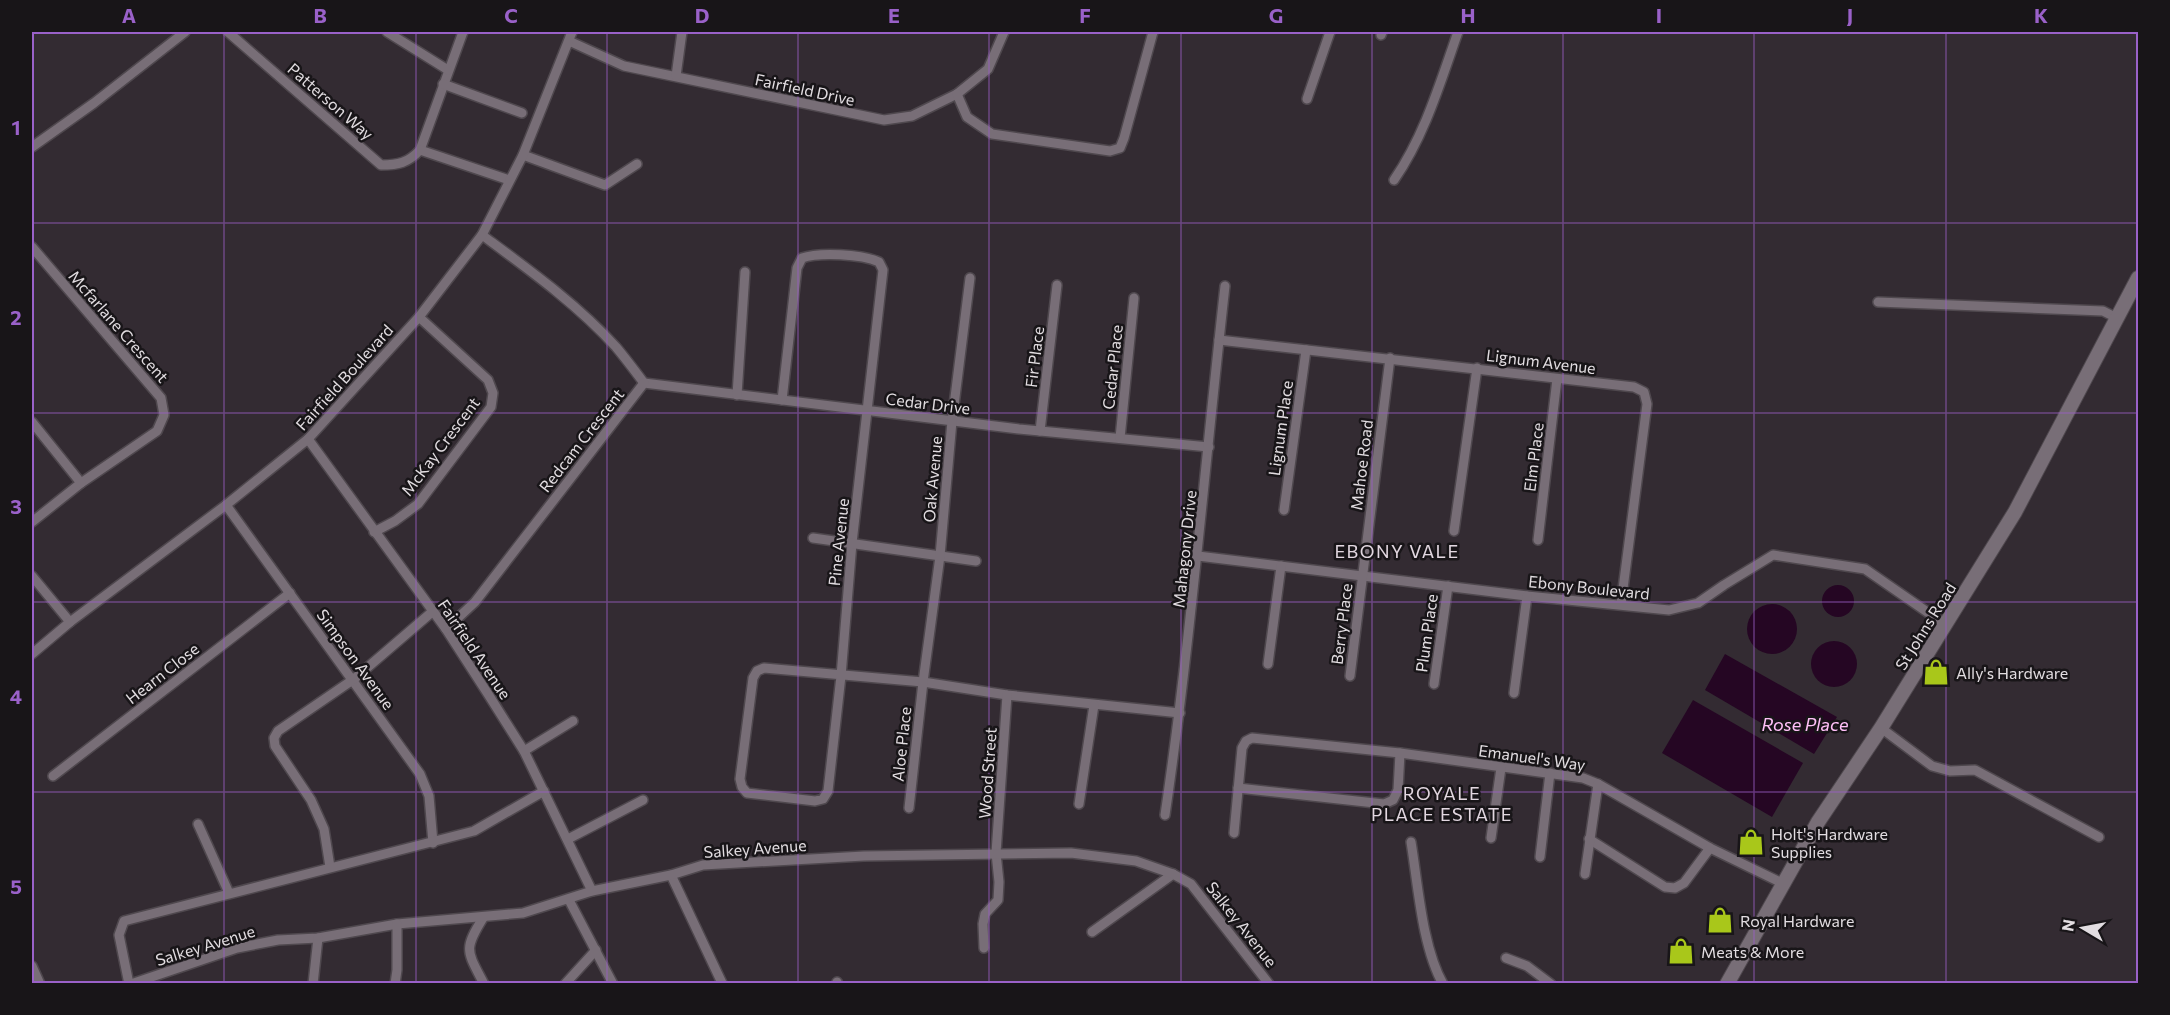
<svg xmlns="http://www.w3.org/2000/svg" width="2170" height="1015" font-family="Commissioner,sans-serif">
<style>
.water{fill:#250623}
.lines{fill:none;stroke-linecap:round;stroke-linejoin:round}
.street-casing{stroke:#4f484e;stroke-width:12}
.secondary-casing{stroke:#4f484e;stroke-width:16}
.street{stroke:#786e77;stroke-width:9}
.secondary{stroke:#786e77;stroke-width:14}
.grid{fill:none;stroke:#9a61c9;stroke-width:1.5;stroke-opacity:0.55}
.labels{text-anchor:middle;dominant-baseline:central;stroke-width:5;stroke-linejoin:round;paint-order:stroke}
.street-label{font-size:16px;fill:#e2dde1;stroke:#181518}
.poi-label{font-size:16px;fill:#e2dde1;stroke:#181518;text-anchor:start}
.neighbourhood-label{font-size:18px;letter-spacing:1.5px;fill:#e2d7e0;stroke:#181518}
.water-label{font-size:18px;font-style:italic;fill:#ffc0f8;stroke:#181518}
.neatline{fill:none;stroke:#9a61c9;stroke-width:2}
.grid-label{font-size:20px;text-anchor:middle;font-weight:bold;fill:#9a61c9}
</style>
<rect width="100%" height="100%" fill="#332b32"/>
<!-- water -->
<g class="water">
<circle cx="1838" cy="601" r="16"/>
<circle cx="1772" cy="629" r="25"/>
<circle cx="1834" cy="664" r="23"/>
<polygon points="1725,654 1837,717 1814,754 1705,690"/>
<polygon points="1693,700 1803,763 1772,817 1662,753"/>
</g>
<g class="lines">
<!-- street casing -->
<g class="street-casing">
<g id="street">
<path d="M228 32 381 165C398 165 408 163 420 150L463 32"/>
<polyline points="387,32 448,70"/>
<polyline points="1381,35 1382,32"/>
<polyline points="569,41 624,66 884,120 912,116 957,94 988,69 1004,32"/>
<polyline points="676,76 682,32"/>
<polyline points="443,84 522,113"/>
<polyline points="957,94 967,117 992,134 1110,151 1120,148 1124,138 1153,32"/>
<polyline points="1307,99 1330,32"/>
<polyline points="32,147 94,103 185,32"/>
<polyline points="420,150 509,180"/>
<polyline points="523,155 605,185 637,164"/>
<path d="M1394 180C1425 135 1440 83 1458 32"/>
<path d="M482 235C528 269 577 304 616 347 626 359 635 371 644 383"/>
<polyline points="32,247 161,398 164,415 157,431 81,483 32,522"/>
<polyline points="1878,302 2103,311 2117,318"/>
<polyline points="1219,340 1634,387 1644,392 1647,404 1621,604"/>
<polyline points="644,383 1019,429 1209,447"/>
<polyline points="737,395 745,272"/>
<path d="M782 400 797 268 802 258C819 252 862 254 879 262L883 270 852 543 841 676 828 791 823 799 815 801 747 793 742 787 740 779 753 678 757 671 764 668 923 682 1007 695 1180 713"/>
<polyline points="32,422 81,483"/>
<polyline points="1040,431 1057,285"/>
<polyline points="1120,438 1134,298"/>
<polyline points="308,439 446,629 488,694 524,751 592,891"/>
<polyline points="226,505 420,774 429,796 433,843"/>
<polyline points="1284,510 1306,350"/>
<polyline points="1454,531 1477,368"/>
<polyline points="374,532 395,521 418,504 491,407 493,393 488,380 419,317"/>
<polyline points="813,538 976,561"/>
<polyline points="1538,540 1557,379"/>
<polyline points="1198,556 1527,596 1669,610 1698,603 1724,585 1773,555 1865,569 1946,625"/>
<polyline points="32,576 70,622"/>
<polyline points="446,629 475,602 644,383"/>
<polyline points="32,654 70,622 226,505 308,439 419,317 482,235 523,155 572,32"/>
<polyline points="1268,664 1281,566"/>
<polyline points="1350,676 1390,358"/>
<polyline points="1434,684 1448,586"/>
<polyline points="1514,693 1527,596"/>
<polyline points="1881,728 1932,766 1950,771 1975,770 2099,837"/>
<polyline points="524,751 573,721"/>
<polyline points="53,776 290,593"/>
<polyline points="1238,788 1384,804 1393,800 1398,790 1400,753"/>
<polyline points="1079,804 1094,705"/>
<polyline points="909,808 923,682 940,556 952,421 970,278"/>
<path d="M1165 815C1191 639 1205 462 1225 286"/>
<polyline points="198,824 229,893"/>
<polyline points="1234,833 1242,748 1246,741 1252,738 1400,753 1583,778 1598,784 1710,848 1784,884"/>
<polyline points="1491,838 1501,768"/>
<polyline points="568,839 643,800"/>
<polyline points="1589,839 1665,887 1675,888 1684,883 1710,848"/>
<path d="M1411 842C1418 884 1422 947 1443 984"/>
<polyline points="1540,857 1550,773"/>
<polyline points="330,867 324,829 311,800 275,746 274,738 278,731 354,679 432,612"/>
<polyline points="1585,874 1598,784"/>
<polyline points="671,875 722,983"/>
<polyline points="569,900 613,984"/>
<path d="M483 918C463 950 467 951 484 984"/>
<polyline points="1092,932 1173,874"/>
<polyline points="984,948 983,924 985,914 998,900 999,882 996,853 1007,695"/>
<polyline points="1506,958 1527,966 1551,984"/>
<polyline points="32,966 40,984"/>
<polyline points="837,982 838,984"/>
<polyline points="129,984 119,935 124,921 474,831 544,791"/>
<polyline points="131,984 237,948 278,940 318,938 397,924 523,913 592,891 671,875 703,865 864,856 1071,853 1136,861 1173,874 1191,884 1269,984"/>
<polyline points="313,984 318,938"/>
<polyline points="395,984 397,970 397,924"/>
<polyline points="565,984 596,950"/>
</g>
</g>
<!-- secondary casing -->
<g class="secondary-casing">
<polyline id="secondary" points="1727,984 1818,822 1881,728 2015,512 2138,278"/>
</g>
<!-- street -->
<use href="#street" class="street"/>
<!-- secondary -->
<use href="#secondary" class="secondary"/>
</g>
<!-- grid -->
<path class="grid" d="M224 32V984M416 32V984M607 32V984M798 32V984M989 32V984M1181 32V984M1372 32V984M1563 32V984M1754 32V984M1946 32V984M32 223H2138M32 413H2138M32 602H2138M32 792H2138"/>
<!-- icons -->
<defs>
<g id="shop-bare" transform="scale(2.07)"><path d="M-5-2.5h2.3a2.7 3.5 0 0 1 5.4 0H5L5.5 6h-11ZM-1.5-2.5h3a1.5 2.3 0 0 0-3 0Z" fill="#a9c71a" stroke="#181518" stroke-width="2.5" paint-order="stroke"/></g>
</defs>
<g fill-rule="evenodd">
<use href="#shop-bare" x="1936" y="672"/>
<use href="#shop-bare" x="1751" y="842"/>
<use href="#shop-bare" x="1720" y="920"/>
<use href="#shop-bare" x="1681" y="951"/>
</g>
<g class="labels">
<!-- street labels -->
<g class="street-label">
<text transform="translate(805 89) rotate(12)">Fairfield Drive</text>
<text transform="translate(331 101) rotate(41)">Patterson Way</text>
<text transform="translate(119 326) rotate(49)">Mcfarlane Crescent</text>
<text transform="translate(1034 357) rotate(-83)">Fir Place</text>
<text transform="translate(1541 361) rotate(7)">Lignum Avenue</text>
<text transform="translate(1112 367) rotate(-84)">Cedar Place</text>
<text transform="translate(344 377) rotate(-48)">Fairfield Boulevard</text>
<text transform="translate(928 403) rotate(7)">Cedar Drive</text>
<text transform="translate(1280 428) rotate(-82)">Lignum Place</text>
<text transform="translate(581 440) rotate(-52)">Redcam Crescent</text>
<text transform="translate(440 446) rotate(-53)">McKay Crescent</text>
<text transform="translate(1533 457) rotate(-83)">Elm Place</text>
<text transform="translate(1361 465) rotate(-83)">Mahoe Road</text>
<text transform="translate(932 479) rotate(-85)">Oak Avenue</text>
<text transform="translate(838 542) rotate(-84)">Pine Avenue</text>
<text transform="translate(1184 549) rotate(-84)">Mahagony Drive</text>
<text transform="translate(1589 587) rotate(6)">Ebony Boulevard</text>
<text transform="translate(1341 624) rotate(-83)">Berry Place</text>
<text transform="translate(1925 626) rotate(-58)">St Johns Road</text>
<text transform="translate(1426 633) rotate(-82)">Plum Place</text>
<text transform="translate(475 649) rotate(56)">Fairfield Avenue</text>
<text transform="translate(356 659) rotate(54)">Simpson Avenue</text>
<text transform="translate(162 673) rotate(-38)">Hearn Close</text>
<text transform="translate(901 744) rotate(-84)">Aloe Place</text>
<text transform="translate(1532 757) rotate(8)">Emanuel's Way</text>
<text transform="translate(987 773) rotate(-86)">Wood Street</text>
<text transform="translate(755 848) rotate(-4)">Salkey Avenue</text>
<text transform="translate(1242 924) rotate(52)">Salkey Avenue</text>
<text transform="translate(205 945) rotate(-17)">Salkey Avenue</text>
</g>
<!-- poi labels -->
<g class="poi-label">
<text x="1956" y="672">Ally's Hardware</text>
<text x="1771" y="833">Holt's Hardware<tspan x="1771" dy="18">Supplies</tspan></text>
<text x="1740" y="920">Royal Hardware</text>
<text x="1701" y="951">Meats &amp; More</text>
</g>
<!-- neighbourhood labels -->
<g class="neighbourhood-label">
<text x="1397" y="551">EBONY VALE</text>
<text x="1442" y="793">ROYALE<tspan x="1442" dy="21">PLACE ESTATE</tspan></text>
</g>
<!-- water labels -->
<g class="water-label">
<text x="1805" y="724">Rose Place</text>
</g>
</g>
<!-- border -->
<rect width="2170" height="1015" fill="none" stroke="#181518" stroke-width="66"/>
<!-- north arrow -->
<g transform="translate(2083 928) rotate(280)" stroke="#181518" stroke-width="4.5" paint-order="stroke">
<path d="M0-4.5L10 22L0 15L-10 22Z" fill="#e2dde1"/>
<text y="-9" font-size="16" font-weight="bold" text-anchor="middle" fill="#e2dde1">N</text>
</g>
<rect x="33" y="33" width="2104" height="949" class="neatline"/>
<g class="grid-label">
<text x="129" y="23">A</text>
<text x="320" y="23">B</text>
<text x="511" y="23">C</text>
<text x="702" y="23">D</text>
<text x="894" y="23">E</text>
<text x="1085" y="23">F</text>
<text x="1276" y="23">G</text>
<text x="1468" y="23">H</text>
<text x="1659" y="23">I</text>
<text x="1850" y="23">J</text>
<text x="2041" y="23">K</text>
<text x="16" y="135">1</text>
<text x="16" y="325">2</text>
<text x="16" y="514">3</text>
<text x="16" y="704">4</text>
<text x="16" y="894">5</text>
</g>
</svg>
